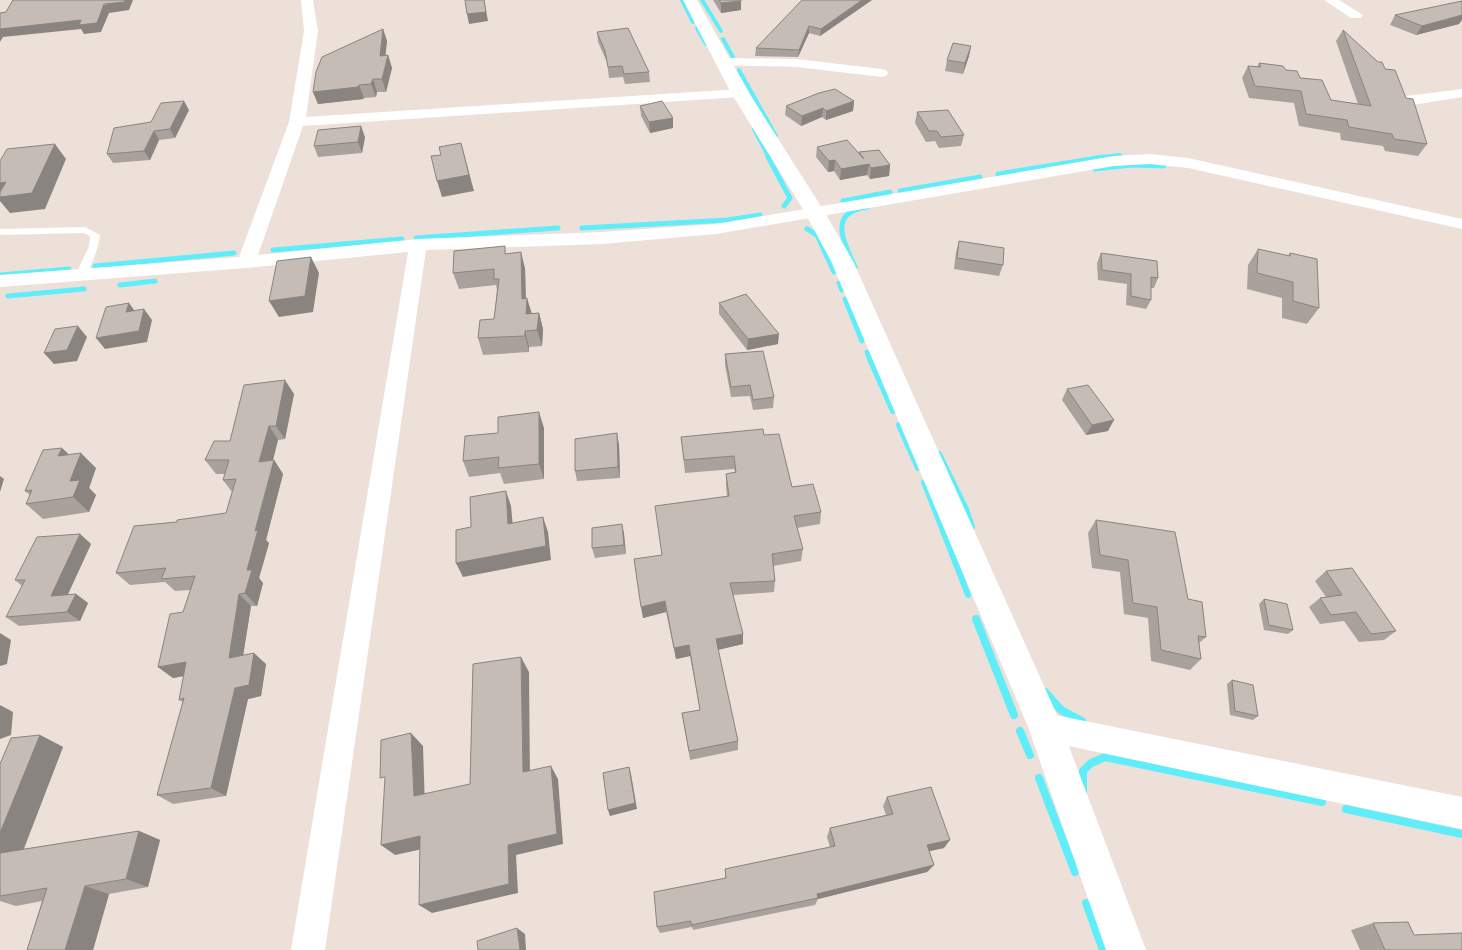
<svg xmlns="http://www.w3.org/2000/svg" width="1462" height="950" font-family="'Archivo Narrow',sans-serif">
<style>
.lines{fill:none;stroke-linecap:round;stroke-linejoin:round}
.stream-far3{stroke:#60edfa;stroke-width:4}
.stream-far2{stroke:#60edfa;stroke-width:5}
.stream-far1{stroke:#60edfa;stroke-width:6}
.stream{stroke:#60edfa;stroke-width:8}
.service{fill:#fff;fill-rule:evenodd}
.minor{fill:#fff;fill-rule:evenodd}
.tertiary{fill:#fff;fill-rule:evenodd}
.wall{fill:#a9a29c}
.shaded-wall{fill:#89847f}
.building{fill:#c4bcb5;stroke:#89847f}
</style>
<rect width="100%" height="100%" fill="#ede0d9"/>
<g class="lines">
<!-- stream-far3 -->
<g class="stream-far3">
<polyline points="682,0 693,22"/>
<polyline points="702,0 721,31"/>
<polyline points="697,28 706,44"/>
<polyline points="723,39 733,57"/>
<polyline points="739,70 776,136"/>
<polyline points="754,129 769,158"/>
<polyline points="1093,158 1120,155"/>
</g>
<!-- stream-far2 -->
<g class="stream-far2">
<polyline points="768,157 790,198 784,206"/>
<polyline points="1095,169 1132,165 1164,166"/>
<polyline points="998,174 1104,157"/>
<polyline points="900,191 980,177"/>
<polyline points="843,201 890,192"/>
<polyline points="582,228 728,220 760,215"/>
<polyline points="807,229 817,235 834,272"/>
<polyline points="416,238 558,228"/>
<polyline points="273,250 402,239"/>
<polyline points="95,266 234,253"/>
<path d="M855 267C849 252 831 223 851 212 856 209 862 208 867 207"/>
<polyline points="0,275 69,269"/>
<polyline points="839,283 842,290"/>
<polyline points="120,285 155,281"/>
<polyline points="8,296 84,289"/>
<polyline points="845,299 862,341"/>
<polyline points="867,352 870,360"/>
</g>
<!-- stream-far1 -->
<g class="stream-far1">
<polyline points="870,359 893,411"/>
<polyline points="899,425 918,468"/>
<polyline points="939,454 966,509 972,527"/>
<polyline points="924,482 968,595"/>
</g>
<!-- stream -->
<g class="stream">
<polyline points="976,619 1014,715"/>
<polyline points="1045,692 1061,710 1082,721"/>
<polyline points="1020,731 1030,755"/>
<polyline points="1039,778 1075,872"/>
<polyline points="1083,793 1083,771 1091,763 1105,757 1322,802"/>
<polyline points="1346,809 1462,834"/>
<polyline points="1086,903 1103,950"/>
</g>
<!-- service -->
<path class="service" d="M85 227 100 235C99 245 91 273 81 277L76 274 89 246 90 236 83 233 0 235V229Z"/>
<!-- minor -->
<g class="minor">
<polygon points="301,0 313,0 318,31 306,117 740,89 745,90 747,93 745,96 740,97 303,126 258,255 418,239 602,232 716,224 1114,156 1150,154 1188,158 1462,219 1462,229 1188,168 1150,164 1114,166 716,234 602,244 426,250 325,950 291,950 408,252 246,268 0,287 0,275 239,257 289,122 304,31"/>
<polygon points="1324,0 1339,0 1363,15 1361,18 1351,18"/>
<polygon points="723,58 797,59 881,69 886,70 888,73 886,76 881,77 797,67 718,65 716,62 718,59"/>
<polygon points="1462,89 1462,97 1406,106 1401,104 1398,101 1401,98 1406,96"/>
<polygon points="1045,713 1462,797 1462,829 1045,741 1035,737 1030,727 1035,717"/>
</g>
<!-- tertiary -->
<polygon class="tertiary" points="683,0 697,0 749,93 824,211 853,261 1057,715 1146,950 1106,950 1028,727 831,261 804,211 731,93"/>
</g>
<!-- wall -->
<g class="wall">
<polygon points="713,0 741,0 741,10 721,13"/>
<polygon points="872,0 820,36 809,33 798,57 755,56 756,48"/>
<polygon points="1395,15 1459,24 1416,35 1390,25"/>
<polygon points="383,29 387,41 385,56 388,55 392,68 386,92 377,92 376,97 364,98 363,99 318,104 313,92"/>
<polygon points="1343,30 1385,69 1406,98 1427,144 1418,156 1385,151 1383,146 1341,140 1340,133 1299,126 1294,103 1249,98 1242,78 1248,66 1257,67 1259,63 1286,70 1300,78 1331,100 1358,104 1336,41"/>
<polygon points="597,32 649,72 650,82 625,84 623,77 609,78 607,62 598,42"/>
<polygon points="971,46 969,56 963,74 945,71 947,60"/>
<polygon points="854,101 853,111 826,120 822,117 801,126 785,115 786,106"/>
<polygon points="640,106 673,118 673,128 650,133 641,116"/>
<polygon points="189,110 175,138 159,140 150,160 113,163 107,154"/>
<polygon points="917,112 964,135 961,146 939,148 935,141 926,142 915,123"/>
<polygon points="365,137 362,153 318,157 314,146"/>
<polygon points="817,147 859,153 859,152 890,165 889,176 870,179 867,175 840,180 834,171 828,172 816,157"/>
<polygon points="959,241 1003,265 999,276 954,269 956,252"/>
<polygon points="1258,249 1288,256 1290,253 1319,308 1307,324 1282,318 1282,298 1247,289 1248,265"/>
<polygon points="1101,253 1158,278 1154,288 1151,288 1151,300 1146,309 1126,305 1127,284 1098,280 1097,263"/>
<polygon points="507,254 525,268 526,298 531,313 539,313 543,329 542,346 529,347 529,352 483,355 478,338 494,319 497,290 496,285 459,289 453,273"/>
<polygon points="719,303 778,344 747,350 719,314"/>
<polygon points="725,354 774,397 773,408 753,410 750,396 731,397 725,365"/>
<polygon points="1067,389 1108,431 1086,435 1062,400"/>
<polygon points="294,394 285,439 278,440 273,460 274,460 283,474 266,540 269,543 259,578 263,583 257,606 251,606 243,655 266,664 261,696 248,699 226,796 173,804 157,795 183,702 179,700 184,676 173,678 158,667 183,612 191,590 175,591 165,582 130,585 116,573 177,522 226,513 232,492 223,480 225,474 216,474 205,460"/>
<polygon points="544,428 544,479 504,484 500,473 469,477 463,461"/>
<polygon points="764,435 792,487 821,512 820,524 797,528 803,549 801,561 773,566 775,581 774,592 733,595 743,634 743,644 718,650 738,741 738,750 690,760 682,713 700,710 690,656 676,659 666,612 643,618 662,555 727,496 726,487 726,474 735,472 734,469 685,473 681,437"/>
<polygon points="619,444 620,478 577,481 575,471"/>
<polygon points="69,454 96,468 89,488 96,495 89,512 43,519 26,504 30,495 25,491"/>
<polygon points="1096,520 1188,599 1206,637 1199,643 1201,659 1190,670 1151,661 1148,618 1124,614 1120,572 1092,568 1088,533"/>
<polygon points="622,524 624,534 626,554 595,558 592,548"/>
<polygon points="80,534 91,544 68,594 76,594 88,603 80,621 19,626 6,617 22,586 15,580"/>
<polygon points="1326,571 1396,631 1384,640 1359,642 1344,621 1320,624 1309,607 1320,598 1326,597 1315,581"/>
<polygon points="1264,599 1293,630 1288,634 1264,630 1259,604"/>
<polygon points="1232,680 1258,716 1253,720 1230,715 1227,684"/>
<polygon points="40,735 63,747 24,849 139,831 160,840 148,887 109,894 93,950 27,950 42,901 16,906 0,901 0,764"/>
<polygon points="887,797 944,848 929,851 934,865 927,872 818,899 815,905 693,930 692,927 660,933 657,927 725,878 725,869 830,847 827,837 830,828 886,815 883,806"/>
<polygon points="1373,923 1414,935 1462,950 1360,950 1351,930"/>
</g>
<!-- shaded-wall -->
<g class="shaded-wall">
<polygon points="125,0 133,0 129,10 109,13 101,32 84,34 81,29 3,37 0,42 0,29"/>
<polygon points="484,0 488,21 469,24 467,14"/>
<polygon points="862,0 872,0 820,36 821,29"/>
<polygon points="741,1 741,10 721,13 721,3"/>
<polygon points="1462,15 1462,20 1459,24 1416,35 1422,26"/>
<polygon points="809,26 809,33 798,57 799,50"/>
<polygon points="383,29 387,41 384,69 380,56"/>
<polygon points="971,46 969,56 963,74 965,63"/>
<polygon points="388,55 392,68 386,92 382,79"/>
<polygon points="373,79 377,92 376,97 371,84"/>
<polygon points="359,85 364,98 363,99 318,104 313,92"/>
<polygon points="184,101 189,110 175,138 170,129"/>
<polygon points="854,101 853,111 826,120 826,111"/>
<polygon points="823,108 822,117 801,126 802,116"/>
<polygon points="673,118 673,128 650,133 649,122"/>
<polygon points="361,126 365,137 362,153 358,142"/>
<polygon points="154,131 159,140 150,160 144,151"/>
<polygon points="461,143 474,191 442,197 437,181"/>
<polygon points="55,144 66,159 45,209 10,213 0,201 0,183"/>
<polygon points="835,160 834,171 828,172 829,161"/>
<polygon points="869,164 867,175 840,180 841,169"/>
<polygon points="890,165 889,176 870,179 871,168"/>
<polygon points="521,252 525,268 526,311 527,298 532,314 530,330 522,299"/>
<polygon points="311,257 319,273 313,312 279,317 269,301"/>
<polygon points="129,303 137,314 126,312"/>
<polygon points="144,309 152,320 147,342 105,349 96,338"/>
<polygon points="539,313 543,329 542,346 537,330"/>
<polygon points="78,326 87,337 77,361 54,364 44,353"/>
<polygon points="525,331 529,347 529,352 525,336"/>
<polygon points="779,334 778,344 747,350 748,339"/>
<polygon points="285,380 294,394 285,439 276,426"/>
<polygon points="539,412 544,428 544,479 539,464"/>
<polygon points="1114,420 1108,431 1086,435 1092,425"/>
<polygon points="269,426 278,440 269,475 259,462"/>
<polygon points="617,433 619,444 620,478 618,467"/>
<polygon points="62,448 77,462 81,453 96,468 89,488 96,495 89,512 73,497 70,481 58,456"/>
<polygon points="274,460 283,474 266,540 269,543 259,578 263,583 257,606 245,593 247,570 255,531"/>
<polygon points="0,476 4,479 0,492"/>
<polygon points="506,491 511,506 514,538 508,524"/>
<polygon points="543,517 548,532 551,560 463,577 456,563"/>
<polygon points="622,524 624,534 626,554 624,545"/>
<polygon points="80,534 91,544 63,605 51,596"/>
<polygon points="76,594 88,603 80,621 67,612"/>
<polygon points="239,594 251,606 241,669 229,658"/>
<polygon points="665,601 666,612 643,618 641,607"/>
<polygon points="0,633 11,640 7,664 0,666"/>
<polygon points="743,634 743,644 717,650 716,639"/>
<polygon points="689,645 690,656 676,659 674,648"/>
<polygon points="254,653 266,664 261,696 248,699 226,796 211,788 235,688"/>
<polygon points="521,657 529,672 530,785 523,772"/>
<polygon points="186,662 200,673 173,678 158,667"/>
<polygon points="0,705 13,712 11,735 0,739"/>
<polygon points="411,733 423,746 425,808 414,796"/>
<polygon points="40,735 63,747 18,863 0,857 0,833"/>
<polygon points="551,766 558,779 563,844 516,855 518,893 432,913 419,905 508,845"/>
<polygon points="629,767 631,774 637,809 610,816 608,810"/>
<polygon points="139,831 160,840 148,887 126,879"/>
<polygon points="420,836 432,847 395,855 381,845"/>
<polygon points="950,840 944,848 921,853 927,845"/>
<polygon points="934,865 927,872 818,899 817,894"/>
<polygon points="85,886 109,894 93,950 65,950"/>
<polygon points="517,928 525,934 526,950 520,950"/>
</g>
<!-- building -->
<g class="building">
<polygon points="13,0 125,0 125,2 104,4 97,23 79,25 81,20 0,29 0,13 6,12"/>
<polygon points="465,0 484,0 486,12 467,14"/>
<polygon points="719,0 741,0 741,1 721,3"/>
<polygon points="802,0 862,0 821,29 809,26 799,50 756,48"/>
<polygon points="1462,1 1462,15 1422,26 1395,15"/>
<polygon points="628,28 649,72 624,74 622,66 608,67 605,51 597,32"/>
<polygon points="383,29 380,56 388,55 382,79 373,79 371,84 359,85 358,87 313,92 316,72 322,57"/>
<polygon points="1343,30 1378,62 1382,62 1385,69 1395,70 1406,98 1413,99 1427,144 1394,139 1392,134 1349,127 1347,120 1306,114 1301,91 1255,86 1248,66 1261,67 1259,63 1283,66 1286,70 1297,71 1300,78 1322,80 1331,100 1371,106"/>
<polygon points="953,43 971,46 965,63 947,60"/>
<polygon points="835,89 854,101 826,111 823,108 802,116 786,106 819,93"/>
<polygon points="184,101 170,129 154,131 144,151 107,154 114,128 151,122 161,103"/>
<polygon points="662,101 673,118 649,122 640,106"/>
<polygon points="948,110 964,135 941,137 937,131 929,131 917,112"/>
<polygon points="361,126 358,142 314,146 318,130"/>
<polygon points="847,140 864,159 859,152 879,150 890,165 871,168 869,164 841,169 835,160 829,161 817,147"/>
<polygon points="461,143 469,175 437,181 431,156 441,155 439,147"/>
<polygon points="55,144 32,193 0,197 0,192 6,182 0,183 0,161 7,149"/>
<polygon points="959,241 1004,248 1003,265 957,258"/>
<polygon points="505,246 505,254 521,252 522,299 527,298 526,314 539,313 537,330 525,331 525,336 478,338 480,320 494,319 499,279 494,279 494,269 453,273 454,251"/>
<polygon points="1258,249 1290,256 1290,253 1317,259 1319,308 1293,301 1293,282 1257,273"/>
<polygon points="1101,253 1157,261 1158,278 1151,277 1151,300 1131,296 1131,274 1102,270"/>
<polygon points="311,257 305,296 269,301 277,261"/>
<polygon points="746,294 779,334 748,339 719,303"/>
<polygon points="129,303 126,312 144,309 139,331 96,338 106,307"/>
<polygon points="78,326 67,350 44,353 55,329"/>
<polygon points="763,351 774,397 753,400 750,385 731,387 725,354"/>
<polygon points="285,380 276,426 269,426 259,462 274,460 255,531 258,530 247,570 252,570 245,593 239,594 229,658 254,653 249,685 235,688 211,788 157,795 184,698 179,700 186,662 158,667 170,614 183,612 195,576 161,579 166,568 116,573 134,526 177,522 177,520 226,513 236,479 223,480 229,460 205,460 214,441 230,441 244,385"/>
<polygon points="1088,385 1114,420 1092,425 1067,389"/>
<polygon points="539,412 539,464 498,468 499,457 463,461 465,436 498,433 498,417"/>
<polygon points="763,429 764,435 779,434 792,487 813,484 821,512 794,516 803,549 772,554 775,581 730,583 743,634 716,639 738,741 689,751 682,713 700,710 689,645 674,648 665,601 641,607 634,559 662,555 655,506 729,496 726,474 736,472 734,456 684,460 681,437"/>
<polygon points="617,433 618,467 575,471 575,439"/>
<polygon points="62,448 58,456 81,453 70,481 80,480 73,497 26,504 32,490 25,491 43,450"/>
<polygon points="506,491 508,524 543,517 546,546 456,563 456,530 471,527 470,497"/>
<polygon points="1096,520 1175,532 1188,599 1202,602 1206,637 1198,636 1201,659 1161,650 1157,607 1133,603 1128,560 1100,555"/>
<polygon points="622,524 624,545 592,548 592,528"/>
<polygon points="80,534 51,596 76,594 67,612 6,617 25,580 15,580 37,537"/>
<polygon points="1352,568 1396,631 1371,634 1356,612 1331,615 1320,598 1342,595 1326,571"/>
<polygon points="1264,599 1287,604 1293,630 1269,625"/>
<polygon points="521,657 523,772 551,766 557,834 508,845 509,884 419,905 420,836 381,845 385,777 380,778 381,740 411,733 414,796 470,784 473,664"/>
<polygon points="1232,680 1253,685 1258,716 1235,711"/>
<polygon points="40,735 0,833 0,764 11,738"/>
<polygon points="629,767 635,803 608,810 603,773"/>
<polygon points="931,787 950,840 927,845 934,865 817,894 818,898 691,925 691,921 657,927 654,892 726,878 725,869 835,846 830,828 893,814 887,797"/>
<polygon points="139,831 126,879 85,886 65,950 27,950 47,888 0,896 0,853"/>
<polygon points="1408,922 1414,935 1462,933 1462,950 1385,950 1373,923"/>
<polygon points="517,928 520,950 478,950 477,941"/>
</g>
</svg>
